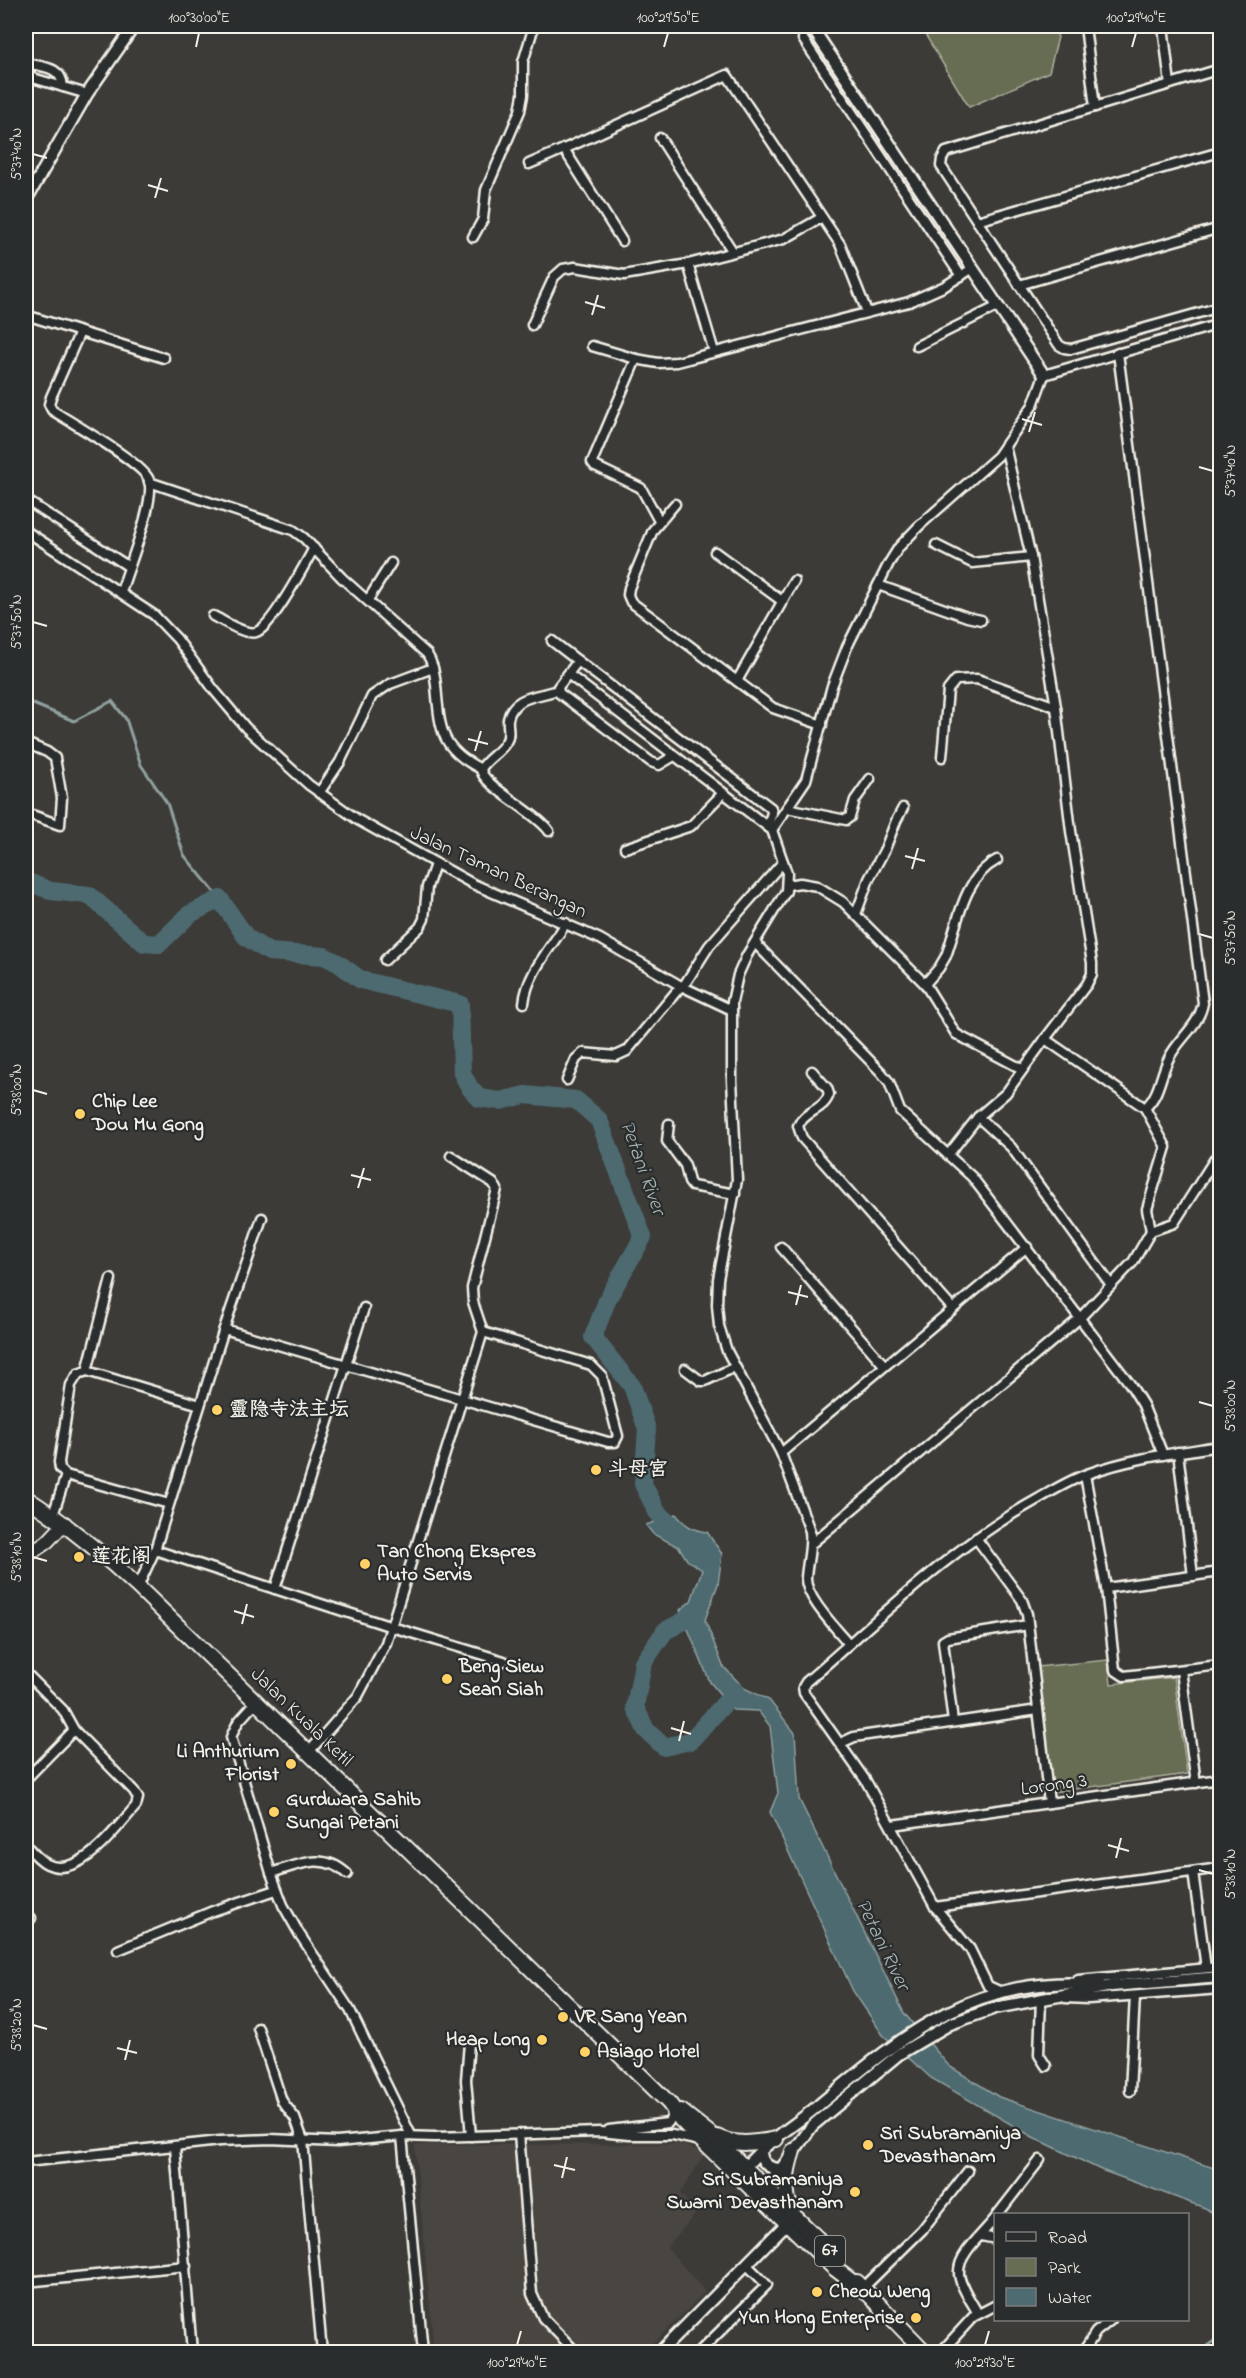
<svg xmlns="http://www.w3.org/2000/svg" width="1246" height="2378" font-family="'Indie Flower','LXGW WenKai TC',sans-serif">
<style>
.built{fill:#4a453f}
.green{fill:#666d52;stroke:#adaf9d;stroke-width:1.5}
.water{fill:#4d6b70;stroke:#90a1a0;stroke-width:1.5}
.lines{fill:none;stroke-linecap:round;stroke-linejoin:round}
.stream{stroke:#90a1a0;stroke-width:3}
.river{stroke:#4d6b70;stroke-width:18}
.minor-casing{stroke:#f4f1e8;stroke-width:13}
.tertiary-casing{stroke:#f4f1e8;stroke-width:15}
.secondary-casing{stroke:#f4f1e8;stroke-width:16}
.primary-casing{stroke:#f4f1e8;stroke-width:18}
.minor{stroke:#2a2d2e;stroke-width:8}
.tertiary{stroke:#2a2d2e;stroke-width:10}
.secondary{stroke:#2a2d2e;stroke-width:12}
.primary{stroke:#2a2d2e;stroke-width:14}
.ticks{fill:none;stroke:#f4f1e8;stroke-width:2}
.poi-dot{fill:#ffd166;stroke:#2a2d2e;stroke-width:2}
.labels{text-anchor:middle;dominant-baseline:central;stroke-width:4.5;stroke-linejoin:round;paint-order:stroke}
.shield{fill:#2a2d2e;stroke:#b7b6b0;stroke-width:1.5}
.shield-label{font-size:18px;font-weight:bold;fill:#f4f1e8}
.street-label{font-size:20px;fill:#f4f1e8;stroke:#2a2d2e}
.poi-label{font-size:20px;font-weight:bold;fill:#f4f1e8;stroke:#2a2d2e;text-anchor:start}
.water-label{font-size:21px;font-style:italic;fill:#a9b5b2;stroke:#2a2d2e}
.neatline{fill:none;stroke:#f4f1e8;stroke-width:2}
.ticks-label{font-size:15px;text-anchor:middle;fill:#f4f1e8}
</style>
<rect width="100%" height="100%" fill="#3d3b38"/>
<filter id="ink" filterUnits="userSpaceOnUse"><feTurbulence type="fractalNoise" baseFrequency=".0167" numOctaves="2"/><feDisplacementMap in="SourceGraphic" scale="12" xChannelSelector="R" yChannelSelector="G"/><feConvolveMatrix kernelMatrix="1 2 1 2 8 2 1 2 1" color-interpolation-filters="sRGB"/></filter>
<g filter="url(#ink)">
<!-- built -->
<polygon class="built" points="681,2144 705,2153 680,2194 698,2211 667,2247 705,2292 644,2352 434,2352 415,2145"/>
<!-- green -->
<g class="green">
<polygon points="920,26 1053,26 1058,37 1049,72 969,107"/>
<polygon points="1108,1660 1111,1684 1174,1677 1187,1774 1053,1792 1037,1667"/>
</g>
<!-- water -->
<path class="water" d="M676 1514C685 1526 693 1530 707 1532L722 1554 718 1584 705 1620 723 1666 744 1688 769 1700 795 1733 799 1799 904 2013 949 2066 999 2097 1220 2170V2218L1205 2208 1101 2170 1033 2137 931 2078 883 2035 853 1991 770 1812 778 1793 770 1726 758 1711 733 1710 710 1682 680 1610 691 1601 702 1570 687 1560 679 1547 653 1534 646 1525Z"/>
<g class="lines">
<!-- stream -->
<g class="stream">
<polyline points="26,701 74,721 112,701 126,719 141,765 167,803 184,855 220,899"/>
<polyline points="1201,2352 1220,2336"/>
</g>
<!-- river -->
<g class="river">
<polyline points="26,881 51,891 89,895 144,943 159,944 190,914 220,899 246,937 269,952 324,956 338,963 361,980 460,1004 462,1073 470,1088 479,1098 500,1101 525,1095 576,1100 599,1120 643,1237 608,1298 593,1337 632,1386 647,1429 643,1484 657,1512 682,1534"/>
<polyline points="695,1615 665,1631 643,1663 635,1707 646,1730 664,1747 690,1741 736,1691"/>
</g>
<!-- minor casing -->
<g class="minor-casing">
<g id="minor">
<polyline points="1085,26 1095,107"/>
<polyline points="1163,26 1170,84"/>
<polyline points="803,39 961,276"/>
<path d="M26 63C42 67 62 66 63 87"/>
<polyline points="1220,69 946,152 942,159 941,166 1059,345 1064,348 1071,349 1220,307"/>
<polyline points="26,76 87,94"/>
<polyline points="660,138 733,252"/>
<polyline points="529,164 564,149"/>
<polyline points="977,221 1220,152"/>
<polyline points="473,237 483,219 486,190 520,111 523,95 523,62 534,26"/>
<polyline points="622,241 564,149 727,75 840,244 867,312"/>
<polyline points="688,264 714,352"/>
<polyline points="1019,285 1220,228"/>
<polyline points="26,315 164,358"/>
<polyline points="532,325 554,277 563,269 575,267 624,275 688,264 784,239 821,218"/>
<path d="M80 332 51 397 49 404 52 410C70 422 143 463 149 480 156 501 128 568 121 592"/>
<polyline points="592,346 636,359"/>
<polyline points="917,346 998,306"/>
<path d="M1118 353 1203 1003C1199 1026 1179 1038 1169 1058 1160 1075 1160 1095 1145 1108L1166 1147 1147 1209 1151 1231"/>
<polyline points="1005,446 1031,557 1056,707 1071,831 1092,963 1092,974 1087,984 1045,1039"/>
<path d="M149 482 293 530 304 538 342 578 427 654C433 663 435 674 436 685 440 728 439 748 481 769"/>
<polyline points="26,500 129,567"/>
<polyline points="675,504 653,530 629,588 628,595 631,602 773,708 822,725"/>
<polyline points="659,521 641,488 595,466 592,462 636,359 658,363 677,362 909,302 945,286 973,268"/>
<polyline points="26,531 154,615 177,639 214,690 246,728 309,785 358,820 473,884 600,939 681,986 732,1010"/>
<polyline points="936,545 972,563 1031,557"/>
<polyline points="715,552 782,601"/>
<polyline points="878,585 967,617 981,620"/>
<polyline points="368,600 391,563"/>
<path d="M213 616C224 621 244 635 256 632 272 627 305 564 314 548"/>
<polyline points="552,641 578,661"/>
<path d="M568 674 772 830 787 873 786 891 747 955 738 975 732 1002V1080L737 1180 718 1279 717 1305 719 1326 727 1351 781 1453 810 1531C812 1547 807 1562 806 1578 805 1597 837 1629 849 1644"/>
<polyline points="737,681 794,581"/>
<polyline points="26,743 47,752 55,758 62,798 60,825 26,813"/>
<polyline points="674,756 659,765 651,762 559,693 558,687 578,661 771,808 772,813 767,827"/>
<polyline points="942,757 948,690 956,680 977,679 1056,707"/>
<polyline points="319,793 340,762 372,696 390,684 433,668"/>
<polyline points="787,808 846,820 850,817 855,800 870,779"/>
<polyline points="772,830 806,780 832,686 847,647 889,563 899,547 919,526 998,456 1033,405 1044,375 1220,324"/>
<path d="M549 831C536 812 481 785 481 769 487 758 500 753 506 742 511 734 507 728 508 719 513 695 539 697 557 690"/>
<polyline points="625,848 691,826 723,793"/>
<polyline points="788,885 800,883 817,886 843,902 925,984 956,1034 1022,1069"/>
<polyline points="856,914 869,879 885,849 896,821 903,808"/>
<polyline points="755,943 881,1072 889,1082 900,1111 972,1177 1130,1384 1143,1405 1163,1455"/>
<polyline points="385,960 420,927 424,919 427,887 435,864"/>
<path d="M925 984 939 968 946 956C958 923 963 878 997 860"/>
<polyline points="683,987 709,946 783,862"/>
<path d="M524 1003C527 973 551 948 566 923"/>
<path d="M812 1071 827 1088 829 1094C825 1110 804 1111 798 1126L802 1138 952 1308"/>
<polyline points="567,1080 576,1059 583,1053 616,1056 627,1051 681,986"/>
<polyline points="978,1117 1011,1147 1111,1285"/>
<polyline points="669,1124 667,1141 685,1165 689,1182 692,1186 735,1194"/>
<polyline points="948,1155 978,1117 1006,1093 1045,1039 1145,1108"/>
<polyline points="781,1247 884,1365"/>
<polyline points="111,1279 87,1371 200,1405"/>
<polyline points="224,1329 608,1442 615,1442 618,1436 602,1376 591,1365 483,1332"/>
<polyline points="685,1369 701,1381 705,1381 735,1367"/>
<polyline points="87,1371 78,1374 71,1385 59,1462 60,1469 66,1475 169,1504"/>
<polyline points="1178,1452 1193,1576"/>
<polyline points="781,1453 1027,1247"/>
<polyline points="1085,1475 1106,1588 1115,1670 1124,1676 1220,1665"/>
<polyline points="53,1515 66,1475"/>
<polyline points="976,1538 1022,1600 1027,1614 1049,1803"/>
<polyline points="811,1544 1080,1318 1133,1262 1151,1231 1174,1223 1220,1151"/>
<polyline points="155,1550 392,1627 504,1661"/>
<polyline points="138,1587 155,1550 224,1329 262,1218"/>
<polyline points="1106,1588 1220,1572"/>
<polyline points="275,1589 364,1308"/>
<polyline points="1181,1670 1196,1783"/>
<polyline points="26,1673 63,1710 74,1730 26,1779"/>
<polyline points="256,1702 238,1722 231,1737 271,1873 283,1905 300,1935 350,2010 411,2135"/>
<polyline points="953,1722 943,1641 948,1638 1028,1625"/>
<polyline points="841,1743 854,1737 1038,1710"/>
<polyline points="308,1753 358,1696 386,1643 483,1332 473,1302 472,1288 497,1189 493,1183 451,1156"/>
<polyline points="892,1825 1220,1779"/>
<path d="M26 1845C32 1852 39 1860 47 1864 80 1880 116 1828 136 1806L138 1798 134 1791 74 1730"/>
<polyline points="1193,1872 1206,1968"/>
<path d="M271 1873C298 1865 323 1851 347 1874"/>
<polyline points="935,1907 1220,1868"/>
<polyline points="26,1924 31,1918"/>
<polyline points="118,1950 213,1911 276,1890"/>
<polyline points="1078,1980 1220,1967"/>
<path d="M1001 1992 988 1986 970 1949 935 1907 866 1781 804 1693 803 1687 806 1682C880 1618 951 1547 1038 1499 1054 1490 1070 1480 1087 1474 1130 1458 1175 1453 1220 1446"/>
<polyline points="1065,1998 1088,1999 1220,1989"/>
<polyline points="1041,1999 1039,2055 1046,2066"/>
<polyline points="258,2028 282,2101 295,2118 303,2140 322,2352"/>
<polyline points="469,2043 466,2080 471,2136"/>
<polyline points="1130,2091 1135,1996"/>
<polyline points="609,2130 668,2123 672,2117 671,2109"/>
<polyline points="519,2134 532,2294 543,2318 576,2352"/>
<polyline points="402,2136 423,2352"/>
<polyline points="175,2147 192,2352"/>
<polyline points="26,2162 220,2141 270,2139 337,2142 402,2136 435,2137 600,2132 629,2135 672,2135 700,2141"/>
<polyline points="998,2214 1040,2160"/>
<polyline points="981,2236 996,2239"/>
<polyline points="26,2282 186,2266"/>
<polyline points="862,2289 922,2230 968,2171"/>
<path d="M978 2314C972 2302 958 2284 959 2271 959 2253 985 2232 996 2217"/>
<polyline points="699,2352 767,2285 747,2265"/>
<polyline points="941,2352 973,2317 996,2305"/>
<polyline points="1083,2352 1096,2332 1111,2320"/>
</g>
</g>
<!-- tertiary casing -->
<g class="tertiary-casing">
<g id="tertiary">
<polyline points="811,26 1044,375"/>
<polyline points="26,200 87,94 134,26"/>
<path d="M761 2151C761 2163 769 2169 781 2169"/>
<path d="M740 2172C749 2163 757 2154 766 2146 783 2131 803 2119 820 2104 907 2031 979 1973 1100 1985"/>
<polyline points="761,2191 781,2169 812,2126 899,2054 950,2024 995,2008 1112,1986 1220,1977"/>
<polyline points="660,2352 792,2218"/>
</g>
</g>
<!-- secondary casing -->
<g class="secondary-casing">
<polyline id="secondary" points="26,1556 47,1542 65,1523"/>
</g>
<!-- primary casing -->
<g class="primary-casing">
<g id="primary">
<path d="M26 1498C67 1524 102 1553 138 1587L669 2103 681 2120 702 2141 834 2268 862 2289"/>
<polyline points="681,2111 709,2133 818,2239"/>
<path d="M717 2137C735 2146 756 2143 776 2139"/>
<path d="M792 2212C783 2191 786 2172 793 2151"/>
<polyline points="857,2282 925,2352"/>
</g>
</g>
<!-- minor -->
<use href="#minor" class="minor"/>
<!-- tertiary -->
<use href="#tertiary" class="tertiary"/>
<!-- secondary -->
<use href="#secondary" class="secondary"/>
<!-- primary -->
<use href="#primary" class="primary"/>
</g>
</g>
<!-- ticks -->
<path class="ticks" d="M196 47 199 33M664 47 668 33M1132 47 1136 33M33 154 47 158M148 185 168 191M155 198 161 178M585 302 605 308M592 315 598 295M1022 419 1042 425M1029 432 1035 412M1199 467 1213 471M33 622 47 626M468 739 488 744M475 751 481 731M905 856 925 861M912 869 918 848M1199 934 1213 938M33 1090 47 1094M351 1175 371 1180M358 1188 364 1168M788 1292 808 1297M796 1305 801 1285M1199 1402 1213 1406M33 1557 47 1561M234 1611 254 1617M242 1624 247 1604M671 1728 691 1734M679 1741 684 1721M1108 1845 1129 1851M1116 1858 1121 1838M1199 1870 1213 1874M33 2025 47 2029M117 2048 137 2053M125 2060 130 2040M554 2165 575 2170M562 2178 567 2157M517 2345 521 2331M985 2345 989 2331"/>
<!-- markers -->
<g class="poi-dot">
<circle cx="80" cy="1114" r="6"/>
<circle cx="217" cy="1410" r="6"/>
<circle cx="596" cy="1470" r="6"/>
<circle cx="79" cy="1557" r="6"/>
<circle cx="365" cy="1564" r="6"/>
<circle cx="447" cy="1679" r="6"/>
<circle cx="291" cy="1764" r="6"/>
<circle cx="274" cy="1812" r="6"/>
<circle cx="563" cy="2017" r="6"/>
<circle cx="542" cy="2040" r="6"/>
<circle cx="585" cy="2052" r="6"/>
<circle cx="868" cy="2145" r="6"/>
<circle cx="855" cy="2192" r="6"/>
<circle cx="817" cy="2292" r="6"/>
<circle cx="916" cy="2318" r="6"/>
</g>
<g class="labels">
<!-- shield labels -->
<rect class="shield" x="815" y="2236" width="30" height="30" rx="4.5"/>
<g class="shield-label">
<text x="830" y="2251">67</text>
</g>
<!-- street labels -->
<g class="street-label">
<text transform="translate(498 873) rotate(25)">Jalan Taman Berangan</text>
<text transform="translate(301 1718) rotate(44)">Jalan Kuala Ketil</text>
<text transform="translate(1054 1786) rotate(-8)">Lorong 3</text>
</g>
<!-- poi labels -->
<g class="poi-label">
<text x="92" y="1102">Chip Lee<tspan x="92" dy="23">Dou Mu Gong</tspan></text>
<text x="229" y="1410">靈隐寺法主坛</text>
<text x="608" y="1470">斗母宫</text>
<text x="377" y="1552">Tan Chong Ekspres<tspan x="377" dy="23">Auto Servis</tspan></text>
<text x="91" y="1557">莲花阁</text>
<text x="459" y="1667">Beng Siew<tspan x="459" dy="23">Sean Siah</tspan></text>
<text x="279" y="1752" text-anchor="end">Li Anthurium<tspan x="279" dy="23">Florist</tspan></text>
<text x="286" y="1800">Gurdwara Sahib<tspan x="286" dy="23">Sungai Petani</tspan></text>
<text x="575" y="2017">VR Sang Yean</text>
<text x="530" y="2040" text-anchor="end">Heap Long</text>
<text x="597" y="2052">Asiago Hotel</text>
<text x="880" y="2134">Sri Subramaniya<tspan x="880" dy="23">Devasthanam</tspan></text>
<text x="843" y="2180" text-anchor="end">Sri Subramaniya<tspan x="843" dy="23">Swami Devasthanam</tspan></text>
<text x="829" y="2292">Cheow Weng</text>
<text x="904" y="2318" text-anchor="end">Yun Hong Enterprise</text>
</g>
<!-- water labels -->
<g class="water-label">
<text transform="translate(642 1168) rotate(70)">Petani River</text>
<text transform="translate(882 1945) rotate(64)">Petani River</text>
</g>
</g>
<!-- margin -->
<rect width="1246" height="2378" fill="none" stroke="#2a2d2e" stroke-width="66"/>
<!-- legend -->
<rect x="994" y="2213" width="195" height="108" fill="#2a2d2e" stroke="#7b7b78" stroke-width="1.5"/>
<rect x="1006" y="2232" width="30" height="9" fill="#2a2d2e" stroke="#7b7b78" stroke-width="1.5"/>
<text x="1048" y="2243" font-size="18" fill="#f4f1e8">Road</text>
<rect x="1006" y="2258" width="30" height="18" fill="#666d52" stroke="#7b7b78" stroke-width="1.5"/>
<text x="1048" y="2273" font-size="18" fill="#f4f1e8">Park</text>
<rect x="1006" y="2288" width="30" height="18" fill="#4d6b70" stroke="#7b7b78" stroke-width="1.5"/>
<text x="1048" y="2303" font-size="18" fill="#f4f1e8">Water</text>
<rect x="33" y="33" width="1180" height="2312" class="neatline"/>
<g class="ticks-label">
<text x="199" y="22">100°30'00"E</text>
<text x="668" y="22">100°29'50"E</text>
<text x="1136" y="22">100°29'40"E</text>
<text transform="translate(16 154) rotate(-90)" y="5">5°37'40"N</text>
<text transform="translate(1230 471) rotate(-90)" y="5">5°37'40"N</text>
<text transform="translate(16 622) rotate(-90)" y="5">5°37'50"N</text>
<text transform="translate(1230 938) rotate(-90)" y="5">5°37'50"N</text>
<text transform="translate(16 1090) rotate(-90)" y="5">5°38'00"N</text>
<text transform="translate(1230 1406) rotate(-90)" y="5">5°38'00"N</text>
<text transform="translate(16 1557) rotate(-90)" y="5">5°38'10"N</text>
<text transform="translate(1230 1874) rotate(-90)" y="5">5°38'10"N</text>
<text transform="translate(16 2025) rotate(-90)" y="5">5°38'20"N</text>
<text x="517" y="2367">100°29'40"E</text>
<text x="985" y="2367">100°29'30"E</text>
</g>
</svg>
